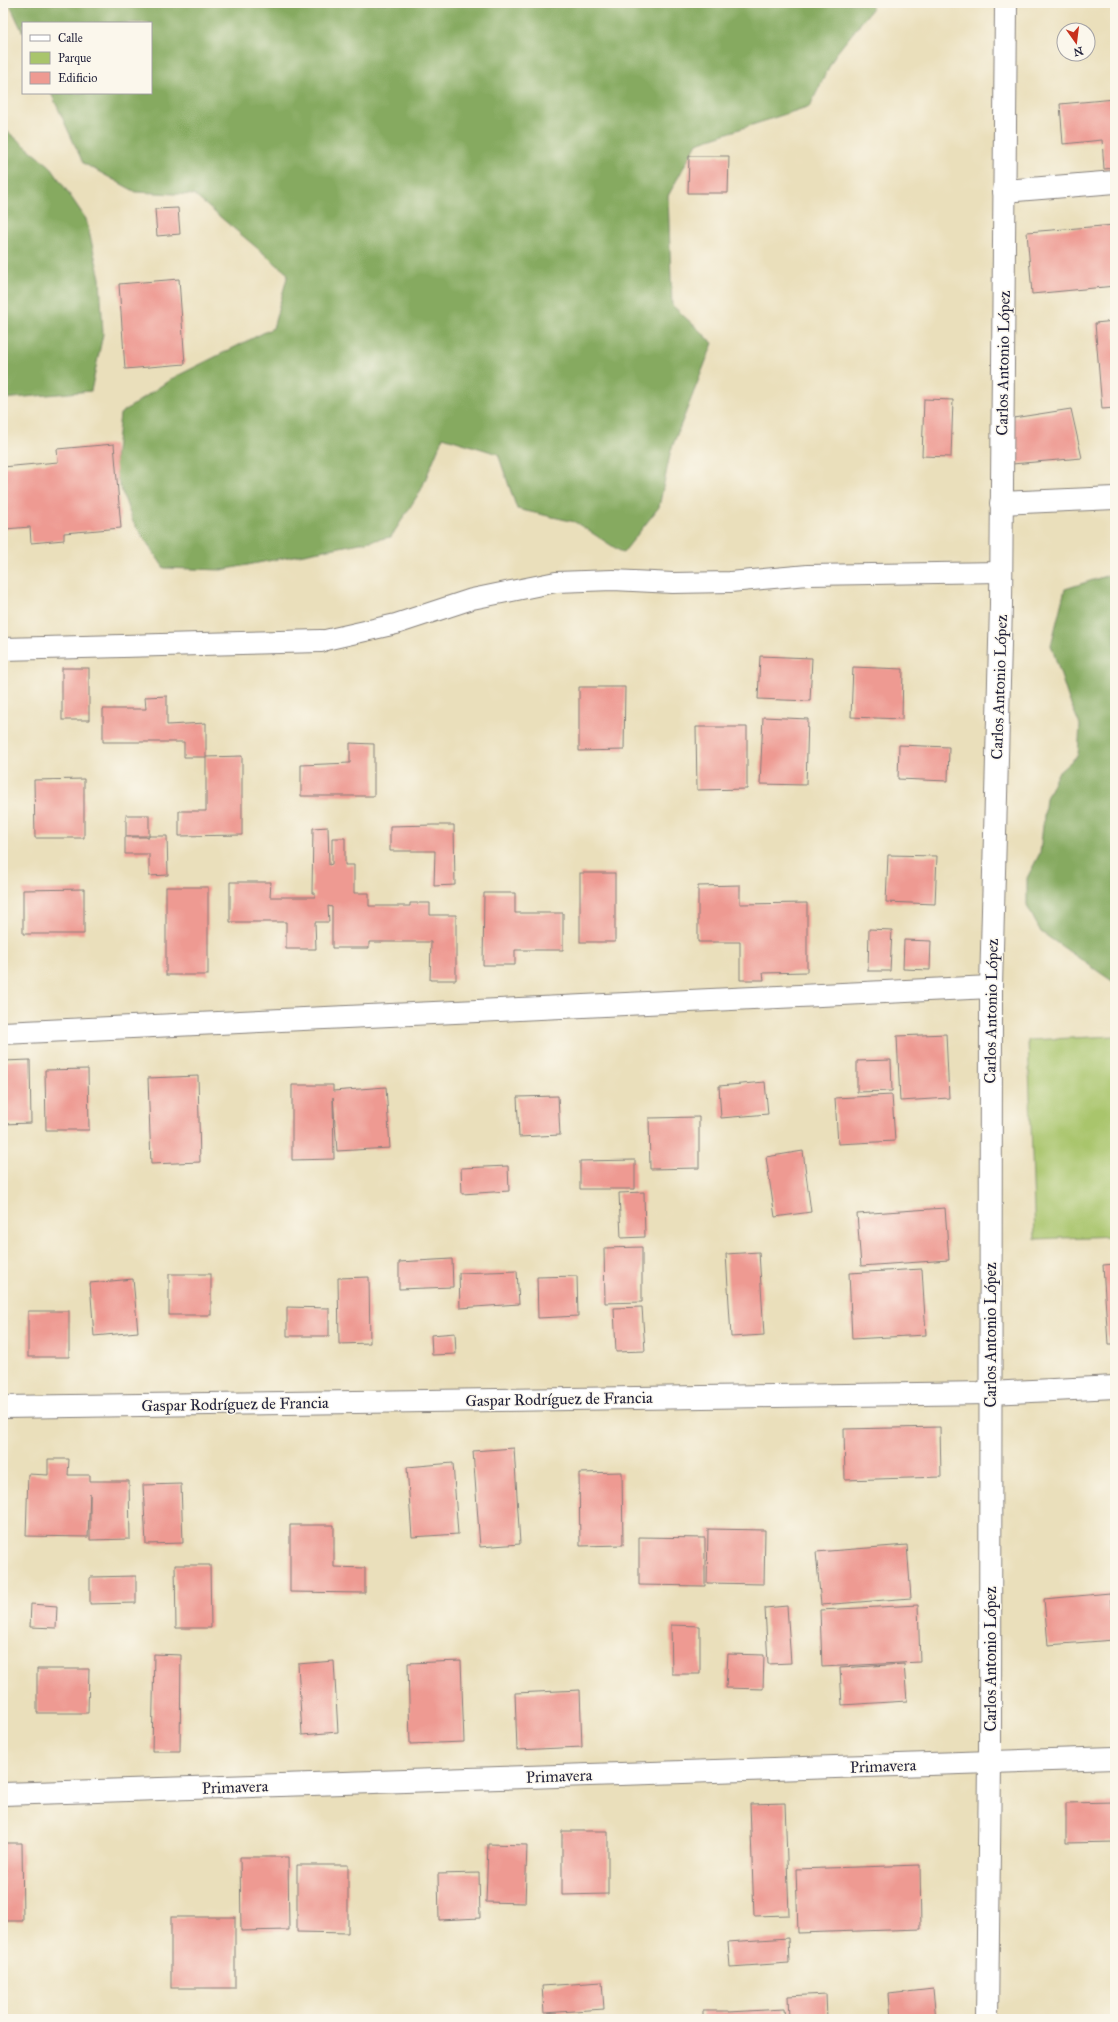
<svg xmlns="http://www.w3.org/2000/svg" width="1118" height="2022" font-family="'IM FELL Great Primer',serif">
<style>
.green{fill:#a9c56c;stroke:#667454}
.forest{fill:#86aa60;stroke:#54664e}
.building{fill:#ee9a92}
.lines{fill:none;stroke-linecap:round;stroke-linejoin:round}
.service-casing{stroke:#86807b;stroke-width:22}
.minor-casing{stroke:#86807b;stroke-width:24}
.tertiary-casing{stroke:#86807b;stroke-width:24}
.service{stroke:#fff;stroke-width:20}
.minor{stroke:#fff;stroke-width:22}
.tertiary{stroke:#fff;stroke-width:22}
.labels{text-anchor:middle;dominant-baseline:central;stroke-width:3;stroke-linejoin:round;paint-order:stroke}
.street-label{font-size:16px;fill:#22223b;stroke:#fbf7ec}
</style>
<rect width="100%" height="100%" fill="#fbf7ec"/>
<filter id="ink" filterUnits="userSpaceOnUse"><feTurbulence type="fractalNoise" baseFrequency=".025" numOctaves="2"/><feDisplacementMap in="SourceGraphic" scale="8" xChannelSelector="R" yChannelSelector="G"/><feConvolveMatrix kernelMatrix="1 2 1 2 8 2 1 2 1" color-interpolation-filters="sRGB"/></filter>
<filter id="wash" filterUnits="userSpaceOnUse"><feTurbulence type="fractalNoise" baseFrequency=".012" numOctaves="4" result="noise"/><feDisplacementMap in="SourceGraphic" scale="16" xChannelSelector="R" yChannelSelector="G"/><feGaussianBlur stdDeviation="0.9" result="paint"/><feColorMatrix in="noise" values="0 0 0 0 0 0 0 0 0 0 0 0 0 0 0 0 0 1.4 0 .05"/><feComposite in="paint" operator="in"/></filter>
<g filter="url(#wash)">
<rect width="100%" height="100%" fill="#eadfbb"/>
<!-- green -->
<polygon class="green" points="1115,1036 1115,1236 1035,1239 1028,1040"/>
<!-- forest -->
<g class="forest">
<polygon points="9,3 872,3 872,9 835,55 810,106 697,143 668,196 672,305 713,343 671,450 659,507 623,553 575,522 517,509 498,454 443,437 421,490 391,537 222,570 164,568 133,522 114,470 120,414 171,379 273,328 288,274 194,195 136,192 83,163 51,93 151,93 151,23 23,23 23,33"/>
<polygon points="3,128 50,166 86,219 100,278 103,334 91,391 3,399"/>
<polygon points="1115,573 1115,983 1041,932 1027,906 1027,878 1040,853 1046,798 1058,773 1078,755 1080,725 1069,700 1051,645 1065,589"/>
</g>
<g id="blocks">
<!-- building -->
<g class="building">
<polygon points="1115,99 1115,168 1104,169 1102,140 1063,144 1060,104"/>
<polygon points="689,156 729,156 728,193 688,193"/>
<polygon points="178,208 180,234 157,236 155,209"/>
<polygon points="1115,225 1115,286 1032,294 1027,232"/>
<polygon points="179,279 185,364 125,369 119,284"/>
<polygon points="1115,321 1115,408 1102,409 1095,323"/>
<polygon points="924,399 953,400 951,457 922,456"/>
<polygon points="1071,409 1082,458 1012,464 1007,419"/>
<polygon points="114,444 121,528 64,533 64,540 31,543 30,527 5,529 3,467 58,462 57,449"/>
<polygon points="760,656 812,658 810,701 758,699"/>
<polygon points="853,667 903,669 902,719 851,717"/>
<rect x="62" y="668" width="27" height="52"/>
<polygon points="579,687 625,687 624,750 579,751"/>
<polygon points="167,696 167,725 206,723 206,757 242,756 242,835 179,836 179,811 206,811 206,757 184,757 184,742 103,742 103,709 146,709 145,697"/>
<polygon points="763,717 808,719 806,785 760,784"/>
<polygon points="696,727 747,727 747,789 697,790"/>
<polygon points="350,743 374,744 374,796 301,796 301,765 350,763"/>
<polygon points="899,745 949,747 948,781 898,779"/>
<polygon points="84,779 84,838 35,838 34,780"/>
<rect x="126" y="815" width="23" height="21"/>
<polygon points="434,825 454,825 455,885 434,886 435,851 390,851 390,826"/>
<polygon points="328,827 329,865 332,864 332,838 345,838 345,865 354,865 354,893 369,893 369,906 410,906 410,903 430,903 430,915 456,915 456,980 430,980 431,942 369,942 369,948 332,948 332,907 328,906 329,922 315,922 316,949 286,949 286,922 230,922 230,882 271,882 270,897 315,897 315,893 312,893 313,828"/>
<polygon points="149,836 167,836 168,875 149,876 149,854 125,854 125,837 149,837"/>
<polygon points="888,855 937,856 935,904 886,902"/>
<rect x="580" y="873" width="35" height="69"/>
<polygon points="740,885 740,904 807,903 807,972 763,973 764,980 740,980 740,942 698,942 698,886"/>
<rect x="166" y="887" width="42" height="88"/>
<polygon points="84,889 84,934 23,934 23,890"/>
<polygon points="484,893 515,893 515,913 563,913 563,950 515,950 515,965 483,965"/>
<polygon points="869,929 892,930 890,971 868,971"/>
<polygon points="904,940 931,941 930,970 903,969"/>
<polygon points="946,1034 949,1098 900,1101 897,1036"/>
<polygon points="30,1060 31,1123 3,1124 3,1061"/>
<polygon points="891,1060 892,1091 857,1092 857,1061"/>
<polygon points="88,1069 89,1130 46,1130 45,1070"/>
<polygon points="198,1076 200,1162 151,1164 148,1078"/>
<polygon points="765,1082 768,1114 721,1118 719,1086"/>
<polygon points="292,1085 333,1085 333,1091 386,1087 390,1148 337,1151 333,1097 334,1159 292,1160"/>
<polygon points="892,1095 895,1141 838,1144 835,1098"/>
<polygon points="558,1096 560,1135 519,1137 517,1097"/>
<polygon points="699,1117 699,1168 650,1169 649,1118"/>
<polygon points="803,1151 811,1212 775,1217 766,1157"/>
<polygon points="635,1160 635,1189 580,1189 580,1161"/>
<polygon points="508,1166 509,1191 462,1194 461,1168"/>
<polygon points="644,1192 645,1237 621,1238 619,1193"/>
<polygon points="945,1208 949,1260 861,1266 857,1214"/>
<polygon points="642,1247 642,1302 605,1303 604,1248"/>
<polygon points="759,1252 764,1335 731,1337 726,1254"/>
<polygon points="452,1259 453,1287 399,1289 399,1262"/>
<polygon points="1115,1264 1115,1344 1108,1344 1103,1265"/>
<polygon points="922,1269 926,1335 852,1339 849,1273"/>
<polygon points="517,1271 519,1304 460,1308 459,1273"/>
<rect x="169" y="1274" width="42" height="41"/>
<polygon points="577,1276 578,1316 538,1318 537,1277"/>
<polygon points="369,1277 370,1343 339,1344 338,1278"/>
<polygon points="133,1279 138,1332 94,1336 90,1283"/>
<polygon points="287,1307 329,1308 329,1336 287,1336"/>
<polygon points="642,1307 645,1351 616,1352 614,1308"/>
<rect x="28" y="1311" width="41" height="46"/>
<polygon points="455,1333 456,1354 432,1355 431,1335"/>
<polygon points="940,1427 941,1477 845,1480 844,1429"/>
<polygon points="514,1448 520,1544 480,1547 473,1451"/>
<polygon points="48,1459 69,1459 68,1475 90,1475 90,1481 129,1481 130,1539 90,1540 90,1493 88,1537 26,1536 28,1474 48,1475"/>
<polygon points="453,1463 458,1534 412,1537 407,1467"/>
<polygon points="622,1472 623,1545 580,1546 579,1473"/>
<polygon points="181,1484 183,1543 146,1544 143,1485"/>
<polygon points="290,1525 334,1525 334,1567 365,1568 365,1593 290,1592"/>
<polygon points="708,1529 765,1530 764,1584 707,1583"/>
<polygon points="639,1537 705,1538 705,1586 639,1585"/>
<polygon points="907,1545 911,1598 821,1605 816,1552"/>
<polygon points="175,1565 210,1565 211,1628 176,1628"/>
<polygon points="136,1576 136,1603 90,1604 90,1577"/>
<polygon points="1110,1593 1114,1640 1048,1645 1044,1599"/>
<polygon points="31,1604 57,1606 56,1628 30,1627"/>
<polygon points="918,1605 920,1662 822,1667 820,1610"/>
<polygon points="787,1606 791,1663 768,1664 765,1608"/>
<polygon points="671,1625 700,1626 700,1674 672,1674"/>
<polygon points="154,1654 181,1655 180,1751 152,1751"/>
<polygon points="728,1654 764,1655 763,1689 726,1688"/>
<polygon points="334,1661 338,1732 302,1735 298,1664"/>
<polygon points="461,1661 464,1742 410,1744 408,1663"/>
<polygon points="904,1664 907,1701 842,1705 840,1668"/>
<polygon points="37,1669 89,1669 88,1713 37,1713"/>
<polygon points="580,1690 582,1747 517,1750 515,1693"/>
<polygon points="1115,1802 1115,1842 1066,1843 1066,1803"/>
<polygon points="785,1803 789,1915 754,1916 750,1804"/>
<polygon points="562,1831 608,1831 608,1894 562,1895"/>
<polygon points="3,1843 22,1843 23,1921 3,1921"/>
<polygon points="488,1844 527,1845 525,1903 486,1902"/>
<polygon points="240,1857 288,1857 289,1930 241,1931"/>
<polygon points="297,1865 348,1865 348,1933 297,1932"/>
<polygon points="920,1865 921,1929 798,1933 796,1869"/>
<polygon points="479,1873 480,1918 439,1920 438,1874"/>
<rect x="171" y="1917" width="64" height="71"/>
<polygon points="788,1938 789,1963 730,1967 728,1942"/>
<polygon points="602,1982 604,2009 544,2013 542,1986"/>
<polygon points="933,1989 936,2019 891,2019 889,1994"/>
<polygon points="826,1994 827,2019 789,2019 788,1996"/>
<polygon points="784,2009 785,2019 703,2019 703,2011 729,2011 729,2012"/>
<polygon points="542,2017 542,2019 528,2019 528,2018"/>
</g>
</g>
</g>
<g filter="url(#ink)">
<use href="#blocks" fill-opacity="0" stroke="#86807b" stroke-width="1"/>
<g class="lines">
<!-- service casing -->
<g class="service-casing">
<polyline id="service" points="321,641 396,624 472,599 556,582 613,580 673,583 730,582 808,575 1001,572"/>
</g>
<!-- minor casing -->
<g class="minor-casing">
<g id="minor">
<polyline points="1004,191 1115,182"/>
<polyline points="1001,503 1115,498"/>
<polyline points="3,649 321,641"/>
<polyline points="3,1033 991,987"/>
<polyline points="3,1407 989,1393 1115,1387"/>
<polyline points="3,1794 1115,1758"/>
</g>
</g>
<!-- tertiary casing -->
<g class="tertiary-casing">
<polyline id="tertiary" points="987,2019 990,1763 991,987 1001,605 1006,3"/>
</g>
<!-- service -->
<use href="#service" class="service"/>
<!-- minor -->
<use href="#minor" class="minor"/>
<!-- tertiary -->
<use href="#tertiary" class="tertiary"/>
</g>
</g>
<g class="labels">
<!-- street labels -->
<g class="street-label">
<text transform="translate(1003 363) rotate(-89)">Carlos Antonio López</text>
<text transform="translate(999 687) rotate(-88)">Carlos Antonio López</text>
<text transform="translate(991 1011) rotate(-89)">Carlos Antonio López</text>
<text transform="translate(990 1335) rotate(-90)">Carlos Antonio López</text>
<text transform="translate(559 1399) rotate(-1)">Gaspar Rodríguez de Francia</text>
<text transform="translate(235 1404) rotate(-1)">Gaspar Rodríguez de Francia</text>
<text transform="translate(990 1659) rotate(-90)">Carlos Antonio López</text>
<text transform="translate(883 1766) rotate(-2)">Primavera</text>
<text transform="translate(559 1776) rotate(-2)">Primavera</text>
<text transform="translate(235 1787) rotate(-2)">Primavera</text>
</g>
</g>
<!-- margin -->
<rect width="1118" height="2022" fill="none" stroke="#fbf7ec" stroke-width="16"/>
<!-- legend -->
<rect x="22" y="22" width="130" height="72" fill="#fbf7ec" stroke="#a4a2a5"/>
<rect x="30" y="35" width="20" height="6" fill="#ffffff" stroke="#a4a2a5"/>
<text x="58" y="42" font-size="12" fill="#22223b">Calle</text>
<rect x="30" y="52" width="20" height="12" fill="#a9c56c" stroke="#a4a2a5"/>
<text x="58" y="62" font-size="12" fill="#22223b">Parque</text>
<rect x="30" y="72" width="20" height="12" fill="#ee9a92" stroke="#a4a2a5"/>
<text x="58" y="82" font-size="12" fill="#22223b">Edificio</text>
<!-- north arrow -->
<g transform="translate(1076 42) rotate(166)"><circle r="19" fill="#fbf7ec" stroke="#a4a2a5"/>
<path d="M0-3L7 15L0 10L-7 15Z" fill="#c8321e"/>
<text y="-6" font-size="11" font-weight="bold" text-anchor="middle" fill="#22223b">N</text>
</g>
</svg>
